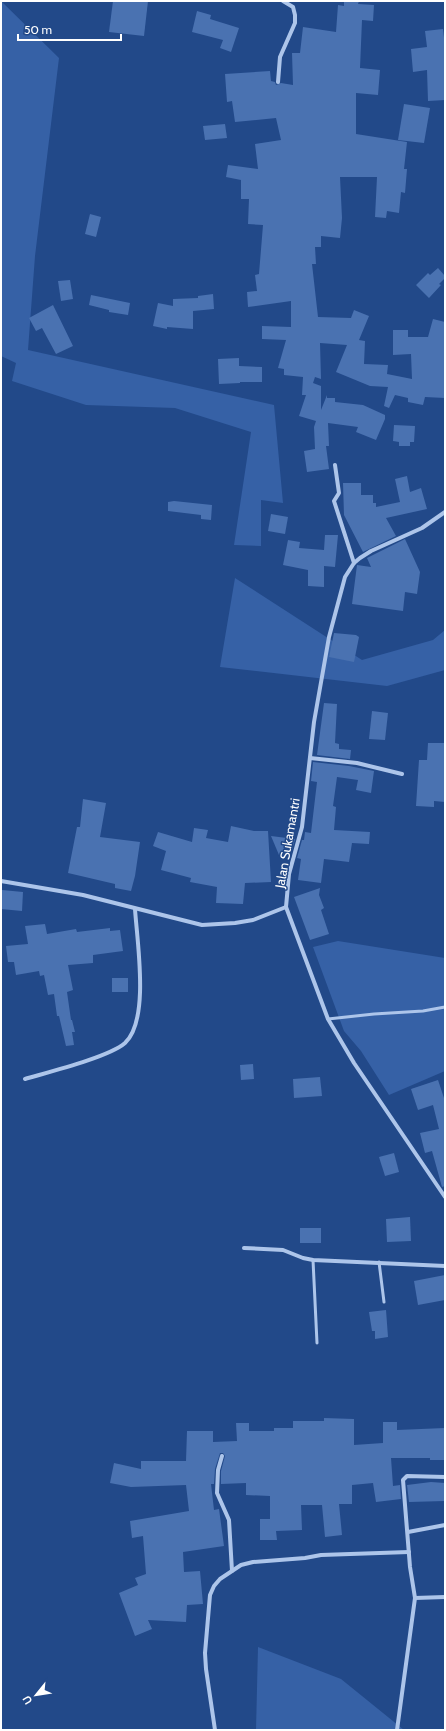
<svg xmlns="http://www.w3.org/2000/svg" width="446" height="1731" font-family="Cabin,sans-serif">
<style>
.green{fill:#3661a6}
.building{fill:#4a72b1}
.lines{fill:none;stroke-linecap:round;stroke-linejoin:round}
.service{stroke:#adc5ea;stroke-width:3}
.minor{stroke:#adc5ea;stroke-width:4}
.labels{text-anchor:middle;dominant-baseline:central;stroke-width:3;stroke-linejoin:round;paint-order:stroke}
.street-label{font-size:13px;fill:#fff;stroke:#224989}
</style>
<rect width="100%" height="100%" fill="#224989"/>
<!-- green -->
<g class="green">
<polygon points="1,1 59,58 35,256 28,350 274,405 283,503 261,500 261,546 234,545 251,432 175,408 86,405 12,381 16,363 1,356"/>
<polygon points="235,578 362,660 433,640 445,630 445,670 387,686 220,667"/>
<polygon points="338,941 445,958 445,1071 389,1095 361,1051 344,1031 313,947"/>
<polygon points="258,1647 341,1679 404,1730 256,1730"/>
</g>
<!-- building -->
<g class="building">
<polygon points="113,1 148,1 144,36 109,32"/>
<polygon points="344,1 359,1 358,4 374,5 373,21 362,20 360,68 380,70 378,95 356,93 356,134 407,142 404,169 407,169 405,193 401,192 399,213 387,211 386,218 375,217 377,177 340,177 342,218 340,238 321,236 321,247 315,247 316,264 312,264 318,317 351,318 354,310 369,316 359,340 365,341 364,364 388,365 387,374 412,379 411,354 393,355 393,330 408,330 408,337 428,337 433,319 445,322 445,398 425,397 423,405 408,402 408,398 395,395 389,408 384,406 388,387 370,386 336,372 347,345 320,343 321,379 315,377 313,383 321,386 321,410 327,395 327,398 335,398 335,402 363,405 385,415 385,419 376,440 356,432 358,427 328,423 329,446 326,446 329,469 307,472 304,451 315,449 314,427 316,421 299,416 306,395 302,395 303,377 284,375 284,369 278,368 286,340 262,339 262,326 291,327 291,301 248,307 247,292 257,291 255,275 259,274 263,225 248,224 249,199 241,199 241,180 226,177 228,165 258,169 255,144 281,140 276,118 235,122 232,101 227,102 225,74 270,71 271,81 275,82 276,85 281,83 293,85 292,53 300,53 303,27 336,32 338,5 344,6"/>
<polygon points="197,11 211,15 210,19 239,28 231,52 220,48 223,40 192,32"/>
<polygon points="443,29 445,46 445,100 428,101 427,70 413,72 411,49 427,47 425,31"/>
<polygon points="404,104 430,108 424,143 398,140"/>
<polygon points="225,124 227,138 205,140 203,126"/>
<polygon points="90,214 101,217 96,237 85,234"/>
<polygon points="438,268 445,276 445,278 439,284 441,285 429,298 416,285 428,273 430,275"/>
<polygon points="70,280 73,299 61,301 58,281"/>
<polygon points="213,294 214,309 193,311 193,329 167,327 167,329 153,326 158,303 173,306 173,299 198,298 198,296"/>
<polygon points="91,295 130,303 128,315 109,312 109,310 89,305"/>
<polygon points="53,305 73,346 56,354 42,328 36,331 29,318"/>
<polygon points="239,358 239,366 262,367 262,382 240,382 240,383 219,384 218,359"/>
<polygon points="394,425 415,426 414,442 410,442 410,446 399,446 399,442 393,441"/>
<polygon points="407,476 410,492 421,488 427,509 386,518 396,536 363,552 344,515 343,483 361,483 361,495 373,495 373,503 376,503 376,507 400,502 395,479"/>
<polygon points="174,501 212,505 211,520 201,519 201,515 168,511 168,502"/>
<polygon points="271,514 288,517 285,534 268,531"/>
<polygon points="325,535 338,535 335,567 324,566 324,587 308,586 308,570 283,565 288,540 300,542 299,548 324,550"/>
<polygon points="405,539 420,572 417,594 405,592 403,611 352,604 357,565 371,567 367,558"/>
<polygon points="334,633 356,635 359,637 354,662 329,657"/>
<polygon points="324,703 337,704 335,743 339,744 339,749 351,750 350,759 317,755"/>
<polygon points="372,711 388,713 385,740 369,739"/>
<polygon points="428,743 445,743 445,802 434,801 434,807 416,806 419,760 427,760"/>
<polygon points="313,762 349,766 374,771 371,793 356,790 358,780 337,777 333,806 336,807 334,830 370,832 369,844 352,843 349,862 324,859 321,883 298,880 301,859 297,858 302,840 304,840 305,832 311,833 317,782 311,781"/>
<polygon points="83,799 106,803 100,837 140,842 135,876 131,891 115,888 115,884 68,873 77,827 80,827"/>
<polygon points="231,826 254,831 268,831 271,882 245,883 243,904 216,903 217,887 190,882 191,878 161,870 166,851 153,846 158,832 192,842 194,828 208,830 206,838 228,842"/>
<polygon points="271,836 295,839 290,857 279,855"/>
<polygon points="320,888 319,895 324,908 321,910 329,934 310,940 294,897"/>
<polygon points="2,890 23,892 22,911 1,909"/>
<polygon points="45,924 47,934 76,929 77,932 110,928 110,931 120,930 123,951 93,955 93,963 68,965 73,990 67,992 71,1020 72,1020 75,1032 72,1032 74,1045 66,1046 59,1016 57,1016 54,994 48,995 44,975 40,976 39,971 16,975 14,962 8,962 6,946 28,944 25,926"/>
<rect x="112" y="978" width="16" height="14"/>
<polygon points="253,1064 254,1079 241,1080 240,1065"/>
<polygon points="320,1077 322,1096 294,1098 293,1079"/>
<polygon points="438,1080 445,1101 445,1186 442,1187 432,1151 425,1153 420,1133 439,1129 433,1105 418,1110 411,1089"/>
<polygon points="394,1153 399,1172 385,1176 379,1157"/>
<polygon points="410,1217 411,1241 387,1242 386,1219"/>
<rect x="300" y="1228" width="21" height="15"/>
<polygon points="445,1275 445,1300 418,1305 414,1281"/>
<polygon points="386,1310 388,1337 375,1339 375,1331 372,1331 369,1312"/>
<polygon points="324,1418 354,1419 354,1445 383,1443 383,1422 397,1422 397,1430 445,1428 445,1460 430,1460 430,1458 391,1458 393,1486 400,1485 401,1499 376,1502 373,1483 352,1485 352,1504 339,1504 342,1535 325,1537 322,1505 301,1505 302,1530 276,1531 277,1540 260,1540 260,1519 270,1519 270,1496 246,1495 246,1483 221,1484 221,1471 225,1456 223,1453 220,1453 215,1469 214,1484 211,1484 214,1510 219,1509 224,1546 183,1552 184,1572 200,1571 203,1604 187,1605 186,1622 148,1620 152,1629 135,1636 119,1593 138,1585 135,1578 146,1574 143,1536 132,1538 130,1521 189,1511 186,1485 131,1487 110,1483 114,1463 141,1469 141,1461 186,1461 187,1431 213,1431 213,1442 237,1441 236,1423 249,1423 249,1431 274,1431 274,1428 293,1428 293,1421 324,1421"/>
<polygon points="431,1482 445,1483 445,1501 409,1502 407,1485"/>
</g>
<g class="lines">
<!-- service -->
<g class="service">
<polyline points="328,1019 374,1014 423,1011 445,1007"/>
<polyline points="313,1260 317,1343"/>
<polyline points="379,1262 384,1302"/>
</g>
<!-- minor -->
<g class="minor">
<polyline points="278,82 280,57 295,23 295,15 293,7 283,1"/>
<polyline points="335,465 339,493 334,501 354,563"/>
<polyline points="445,512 422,528 371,551 360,558 354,563 345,577 329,637 314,722 302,827 289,874 286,907 328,1019 354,1063 445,1197"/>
<polyline points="310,758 357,763 402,774"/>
<polyline points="1,881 83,895 202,925 235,923 253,920 286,907"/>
<path d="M25 1079C49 1072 109 1057 125 1043 150 1020 137 941 135 909"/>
<polyline points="244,1248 283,1250 303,1258 313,1260 445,1266"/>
<polyline points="222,1456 218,1470 217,1493 229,1520 232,1571"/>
<polyline points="408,1532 445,1525"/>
<polyline points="415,1598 445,1597"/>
<polyline points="215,1730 206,1669 205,1653 210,1595 214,1586 220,1579 241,1565 253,1562 305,1558 321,1555 409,1552"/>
<polyline points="397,1730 415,1598 410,1567 403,1480 407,1476 445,1477"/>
</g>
</g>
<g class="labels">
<!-- street labels -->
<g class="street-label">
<text transform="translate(287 843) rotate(-80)">Jalan Sukamantri</text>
</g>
</g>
<!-- border -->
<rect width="446" height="1731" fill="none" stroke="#ffffff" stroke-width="4"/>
<!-- north arrow -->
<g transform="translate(36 1695) rotate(240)" stroke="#224989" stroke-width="3" paint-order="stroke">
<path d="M0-3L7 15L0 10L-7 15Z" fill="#ffffff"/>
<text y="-6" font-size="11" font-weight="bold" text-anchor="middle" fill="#ffffff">U</text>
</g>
<!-- scale -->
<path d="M18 34v6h103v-6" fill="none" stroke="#ffffff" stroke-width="2"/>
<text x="24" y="34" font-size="12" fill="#ffffff" stroke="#224989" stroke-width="3" paint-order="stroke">50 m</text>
</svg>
